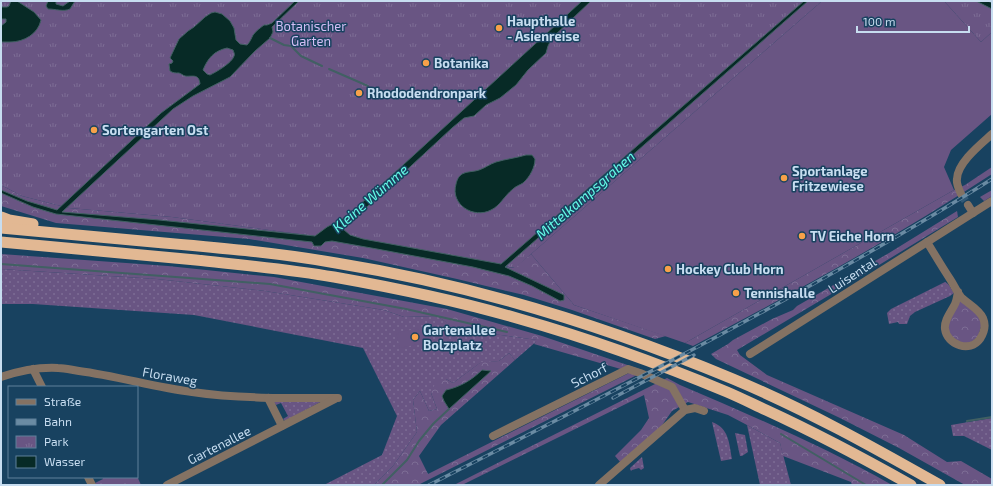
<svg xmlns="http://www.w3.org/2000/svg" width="993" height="486" font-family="'Exo 2',sans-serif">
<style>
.grass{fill:url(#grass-dots)}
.forest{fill:url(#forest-crowns);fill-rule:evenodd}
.park{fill:url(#park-tufts)}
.pitch{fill:#695583}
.water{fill:#072a26;stroke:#416063;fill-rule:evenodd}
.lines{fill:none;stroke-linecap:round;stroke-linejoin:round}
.stream{stroke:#416063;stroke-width:2}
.minor-tunnel{stroke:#325976;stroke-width:8;stroke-dasharray:8 4;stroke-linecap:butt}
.minor{stroke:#847263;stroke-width:8}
.highway{stroke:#e2b893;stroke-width:11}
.rail-casing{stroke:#6a8ba3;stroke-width:3.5}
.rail{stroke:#184260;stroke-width:2;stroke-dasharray:6;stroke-linecap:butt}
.poi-dot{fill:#f7a149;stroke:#184260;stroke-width:1.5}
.labels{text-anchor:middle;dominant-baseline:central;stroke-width:3;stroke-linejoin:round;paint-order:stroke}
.poi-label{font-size:13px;font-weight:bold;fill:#c7ddf0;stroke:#184260;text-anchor:start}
.park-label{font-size:13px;fill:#d4bef5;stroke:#184260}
.street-label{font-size:13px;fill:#c7ddf0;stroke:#184260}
.water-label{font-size:14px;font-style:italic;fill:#65fce8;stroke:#184260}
</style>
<defs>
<pattern id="grass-dots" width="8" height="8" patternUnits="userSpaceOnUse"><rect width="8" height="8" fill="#695583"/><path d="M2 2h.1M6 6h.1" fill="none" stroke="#7d6d95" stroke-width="1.8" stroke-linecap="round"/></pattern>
<pattern id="forest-crowns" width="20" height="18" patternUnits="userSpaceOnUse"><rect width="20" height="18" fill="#695583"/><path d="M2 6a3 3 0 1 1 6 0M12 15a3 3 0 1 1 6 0" fill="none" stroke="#7d6d95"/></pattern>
<pattern id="park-tufts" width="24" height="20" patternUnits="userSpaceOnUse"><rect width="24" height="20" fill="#695583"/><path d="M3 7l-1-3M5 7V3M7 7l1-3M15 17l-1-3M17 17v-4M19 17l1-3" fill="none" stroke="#7d6d95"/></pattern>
</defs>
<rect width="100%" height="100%" fill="#184260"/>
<!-- grass -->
<g class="grass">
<polygon points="1,269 157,279 265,291 384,310 404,317 437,316 457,329 538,340 515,360 509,353 499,361 480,363 453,383 446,379 431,393 437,409 429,411 420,391 413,400 417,432 393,466 374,485 324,485 382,455 397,416 363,348 194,315 33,304 1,304"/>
<polygon points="945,282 948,284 954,293 950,296 915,312 910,316 907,324 899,324 898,322 889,324 887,313 891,309"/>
<polygon points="326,399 285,421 283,419 288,416 281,403 276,405 274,402"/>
<polygon points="992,418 992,450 964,436 953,436 951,425"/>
<path d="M712 422C729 428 729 443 732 459L721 461Z"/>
<polygon points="747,425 780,443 791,485 760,485"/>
<polygon points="735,433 745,435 748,452 742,456 740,456"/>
<polygon points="642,457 644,468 641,470 639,468 632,470 631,471 630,468"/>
</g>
<!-- forest -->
<g class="forest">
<path d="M992 167V174C896 237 795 292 693 346L685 343 954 190 965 185Z"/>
<polygon points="1,185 22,196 69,208 172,217 390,246 514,268 531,254 574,305 666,336 655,339 572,310 524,295 457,279 363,258 249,239 56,223 1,206"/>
<polygon points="992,190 992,196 984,201 980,197"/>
<polygon points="957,211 958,217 833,293 737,350 740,355 767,375 904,435 947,462 961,461 992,479 992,485 965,485 899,448 840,418 716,359 711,354 728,344 733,340 772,319 793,310 797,306 889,253"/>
<path d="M1 254 168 266 274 277 447 309 542 336 645 371 418 485H374L393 466 417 432 413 400 420 391 429 411 437 409 431 393 437 379H446L453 383 481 362 499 361 509 353 515 360 441 425 419 456 428 474 631 372 534 344 537 340 456 329 437 316 404 317 384 310 265 291 157 279 1 269ZM482 370 491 371 449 409 444 401 446 390C460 387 472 380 482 370Z"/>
<polygon points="959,299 977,314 982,323 978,337 970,343 959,343 949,335 948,322"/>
<path d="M667 378 680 385C752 416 824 446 892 485H852L851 482 783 456 780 443 747 425 728 415 688 402 672 411 660 428 621 463 615 456 641 430 649 418 644 395 462 485H454Z"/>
</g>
<!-- park -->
<g class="park">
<polygon points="1,1 822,1 515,268 390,246 172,217 69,208 22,196 1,185"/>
<polygon points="944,1 988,1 992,3 992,32 981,42"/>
<polygon points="137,476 141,485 96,485 95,483 103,479 102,477"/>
</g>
<!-- pitch -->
<g class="pitch">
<polygon points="822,1 944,1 981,42 992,32 992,114 951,150 944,167 954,190 685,343 574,305 531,254"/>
<polygon points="430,326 433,341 400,348 396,333"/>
</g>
<!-- water -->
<g class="water">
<path d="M11 1H17L34 12 41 20C38 34 24 42 10 42 7 42 4 42 1 42V26L6 22V19H1V7H7L9 6Z"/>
<path d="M48 1H56V4L63 6 70 1H75L70 9C63 12 56 9 48 9L46 6Z"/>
<path d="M295 1H299L272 27 273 32 270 38 255 51 230 77 193 96 173 109 62 212 159 220 315 236 327 227 346 217 355 209 582 1H591L552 38 548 46 546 53 528 70 516 85 500 98 486 105 474 116 464 118 452 128 343 229 350 235 363 239 501 264 804 1H808L505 267 564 295V300L560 301 532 286 509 276 473 267 377 249 332 241 325 242 321 246H314L312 242 56 214 33 207 1 193V190L27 201 57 210 161 113 200 84C199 73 192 77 185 76 182 75 182 74 179 73 175 73 173 73 170 71L169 64 172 63 173 61 170 58 179 39 188 31 194 27 205 17 211 13 215 12 222 14 230 21 234 28 236 40 240 44 247 45C250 42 251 39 253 35 256 31 260 28 264 25H267L272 23ZM227 48 233 50C234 53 235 54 234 56 232 63 216 72 210 75L207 74 203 70C208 58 214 51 227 48Z"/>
<polygon points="976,1 988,1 992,3 992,9"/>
<path d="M526 155H532L535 159C535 167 530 177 523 183 520 185 516 186 513 189 505 195 500 206 491 210 474 219 450 205 456 184 457 180 458 177 462 174 467 171 474 172 479 170 485 168 490 164 496 162 506 159 516 158 526 155Z"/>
<path d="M482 370 491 371 449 409 444 401 442 396 446 390C460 387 472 380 482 370Z"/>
</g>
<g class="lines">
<!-- stream -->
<g class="stream">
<polyline points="270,38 284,45 291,46 301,56 322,66"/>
<polyline points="329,69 368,86"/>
<polyline points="1,264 270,284 406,309 507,332"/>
<polyline points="967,421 992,417"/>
<polyline points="781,434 866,485"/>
<polyline points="382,485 407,460 419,441 433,424 449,409"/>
</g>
<!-- minor-tunnel -->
<polyline class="minor-tunnel" points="961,194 968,205"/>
<!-- minor -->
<g class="minor">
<path d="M961 194C959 189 956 184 957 179 957 163 981 144 992 134"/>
<polyline points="968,205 973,213"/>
<path d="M927 242C935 255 942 267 950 279 954 285 957 292 961 297 968 304 979 309 983 318 986 325 984 333 980 339 970 353 947 345 945 329 944 320 951 312 955 304 957 300 957 296 958 292"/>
<polyline points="750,354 992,201"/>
<polyline points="33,369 42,387"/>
<path d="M1 377C19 371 39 367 58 368 65 368 72 370 79 371 117 376 154 387 192 392 240 399 289 398 338 398"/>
<polyline points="268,398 282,426"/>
<polyline points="493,436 628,369 640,373 672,387 685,410"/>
<polyline points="88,477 92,485"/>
<polyline points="167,485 335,399"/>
<polyline points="599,485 685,410 695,408 704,411"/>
</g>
<!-- highway -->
<g class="highway">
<polyline points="1,217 9,220 33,224"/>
<path d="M1 228C55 233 109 238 164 243 221 248 279 253 336 263 473 285 606 326 733 379 805 409 873 447 940 485"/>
<path d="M1 242C66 248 131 254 196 260 242 265 288 269 334 277 396 288 459 301 520 319 591 339 660 364 727 392 741 398 753 404 766 410 816 433 863 458 911 485"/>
</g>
<!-- rail casing -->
<g class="rail-casing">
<g id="rail">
<polyline points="613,398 694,355"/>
<path d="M429 485C526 436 622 387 718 336 811 286 903 235 992 179"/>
</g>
</g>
<!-- rail -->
<use href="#rail" class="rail"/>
</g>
<!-- markers -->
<g class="poi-dot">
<circle cx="499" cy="28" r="4"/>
<circle cx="426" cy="63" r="4"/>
<circle cx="359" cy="93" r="4"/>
<circle cx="94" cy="130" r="4"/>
<circle cx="784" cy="178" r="4"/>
<circle cx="802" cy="236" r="4"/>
<circle cx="668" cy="269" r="4"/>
<circle cx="736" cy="293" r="4"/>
<circle cx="415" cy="337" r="4"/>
</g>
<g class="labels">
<!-- poi labels -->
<g class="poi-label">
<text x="507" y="21">Haupthalle<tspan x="507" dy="15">- Asienreise</tspan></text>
<text x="434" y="63">Botanika</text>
<text x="367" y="93">Rhododendronpark</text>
<text x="102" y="130">Sortengarten Ost</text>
<text x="792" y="171">Sportanlage<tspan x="792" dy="15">Fritzewiese</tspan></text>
<text x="810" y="236">TV Eiche Horn</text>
<text x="676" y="269">Hockey Club Horn</text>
<text x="744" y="293">Tennishalle</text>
<text x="423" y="330">Gartenallee<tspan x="423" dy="15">Bolzplatz</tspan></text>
</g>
<!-- park labels -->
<g class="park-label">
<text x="311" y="26">Botanischer<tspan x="311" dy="15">Garten</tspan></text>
</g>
<!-- street labels -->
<g class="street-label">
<text transform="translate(852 275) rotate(-33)">Luisental</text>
<text transform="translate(589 375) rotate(-27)">Schorf</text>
<text transform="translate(170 376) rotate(10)">Floraweg</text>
<text transform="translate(219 445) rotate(-27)">Gartenallee</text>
</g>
<!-- water labels -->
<g class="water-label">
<text transform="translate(585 195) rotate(-41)">Mittelkampsgraben</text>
<text transform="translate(370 198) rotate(-41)">Kleine Wümme</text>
</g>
</g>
<!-- border -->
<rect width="993" height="486" fill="none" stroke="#c7ddf0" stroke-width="4"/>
<!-- legend -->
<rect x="8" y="386" width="130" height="92" fill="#184260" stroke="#5e809a"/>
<rect x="16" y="399" width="20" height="6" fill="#847263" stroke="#5e809a"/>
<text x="44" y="406" font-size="12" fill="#c7ddf0">Straße</text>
<rect x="16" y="419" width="20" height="6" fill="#6a8ba3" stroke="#5e809a"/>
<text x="44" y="426" font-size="12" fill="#c7ddf0">Bahn</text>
<rect x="16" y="436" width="20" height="12" fill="url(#park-tufts)" stroke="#5e809a"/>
<text x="44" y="446" font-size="12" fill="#c7ddf0">Park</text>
<rect x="16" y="456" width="20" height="12" fill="#072a26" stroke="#5e809a"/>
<text x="44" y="466" font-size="12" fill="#c7ddf0">Wasser</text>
<!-- scale -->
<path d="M857 26v6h112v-6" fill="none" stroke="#c7ddf0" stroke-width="2"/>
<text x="863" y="26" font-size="12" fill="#c7ddf0" stroke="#184260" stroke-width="3" paint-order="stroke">100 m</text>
</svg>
